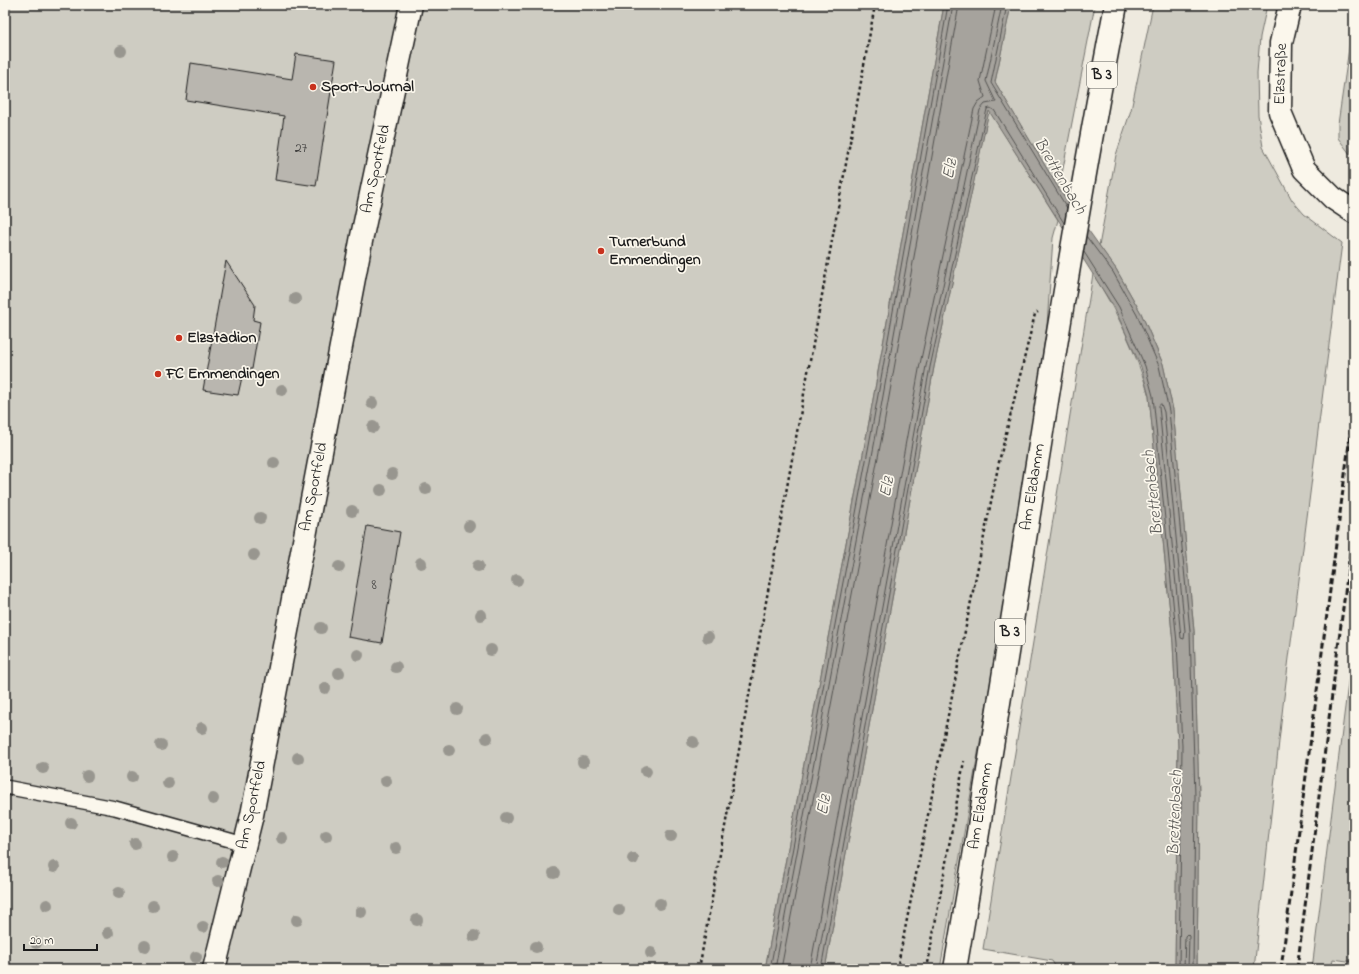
<svg xmlns="http://www.w3.org/2000/svg" width="1359" height="974" font-family="'Indie Flower',sans-serif">
<style>
.green{fill:#ceccc2;stroke:#75746f}
.water{fill:#a6a39d;stroke:#6f6d69}
.lines{fill:none;stroke-linecap:round;stroke-linejoin:round}
.shore{stroke:#535250;stroke-width:1}
.building{fill:#b9b6af;stroke:#1c1c1c}
.lane-casing{stroke:#1c1c1c;stroke-width:16}
.street-casing{stroke:#1c1c1c;stroke-width:25}
.primary-casing{stroke:#1c1c1c;stroke-width:25}
.path{stroke:#1c1c1c;stroke-width:2.5;stroke-dasharray:3 3;stroke-linecap:butt}
.lane{stroke:#fbf7ec;stroke-width:13}
.street{stroke:#fbf7ec;stroke-width:22}
.primary{stroke:#fbf7ec;stroke-width:22}
.rail{stroke:#1c1c1c;stroke-width:3;stroke-dasharray:6 3;stroke-linecap:butt}
.tree{fill:#98968f}
.poi-dot{fill:#c8321e;stroke:#fbf7ec;stroke-width:1.5}
.labels{text-anchor:middle;dominant-baseline:central;stroke-width:3.5;stroke-linejoin:round;paint-order:stroke}
.number-label{font-size:14px;fill:#434241}
.shield{fill:#fbf7ec;stroke:#5f5e5a;stroke-width:1}
.shield-label{font-size:15px;font-weight:bold;fill:#1c1c1c}
.street-label{font-size:16px;fill:#1c1c1c;stroke:#fbf7ec}
.poi-label{font-size:16px;font-weight:bold;fill:#1c1c1c;stroke:#fbf7ec;text-anchor:start}
.water-label{font-size:17px;font-style:italic;fill:#5a5956;stroke:#fbf7ec}
</style>
<rect width="100%" height="100%" fill="#eeeadf"/>
<filter id="ink" filterUnits="userSpaceOnUse"><feTurbulence type="fractalNoise" baseFrequency=".025" numOctaves="2"/><feDisplacementMap in="SourceGraphic" scale="8" xChannelSelector="R" yChannelSelector="G"/><feConvolveMatrix kernelMatrix="1 2 1 2 8 2 1 2 1" color-interpolation-filters="sRGB"/></filter>
<g filter="url(#ink)">
<!-- green -->
<g class="green">
<polygon points="5,5 944,5 867,433 765,969 5,969"/>
<polygon points="1011,5 1095,5 1059,189 995,82"/>
<polygon points="1153,5 1267,5 1260,37 1257,73 1258,115 1263,147 1292,200 1304,214 1342,243 1283,705 1254,969 1197,969 1199,796 1194,631 1173,410 1163,364 1141,313 1116,269 1099,246 1116,155 1131,110"/>
<polygon points="1354,14 1354,125 1350,154 1338,138 1338,124"/>
<polygon points="989,110 1058,220 1053,238 1047,325 1010,572 940,969 825,969 934,367"/>
<path d="M1093 274C1118 313 1136 352 1149 396L1173 643 1178 746 1175 969H1057L1052 961 983 949Z"/>
<polygon points="1354,636 1354,962 1333,959 1331,969 1312,969"/>
</g>
<!-- water -->
<polygon class="water" points="944,5 1011,5 995,82 1059,189 1116,269 1141,313 1163,364 1173,410 1194,631 1199,796 1197,969 1175,969 1178,746 1173,643 1149,396 1141,367 1115,309 989,111 934,367 825,969 765,969 867,433"/>
<g class="lines">
<!-- shore -->
<g class="shore">
<polyline points="1007,5 991,83 1067,208"/>
<polyline points="1086,236 1113,272 1137,315 1159,366 1169,411 1190,631 1195,796 1193,969"/>
<polyline points="1084,252 1119,307 1145,366 1153,396 1177,643 1182,746 1179,969"/>
<polygon points="1161,404 1164,412 1185,631 1184,639 1181,638 1159,406"/>
<polyline points="770,969 871,434 948,5"/>
<polyline points="775,969 876,435 953,5"/>
<polyline points="781,969 882,436 959,5"/>
<polyline points="810,969 920,364 974,109 978,102 985,97 980,81 996,5"/>
<polyline points="816,969 926,366 980,110 985,104 996,102 986,81 1002,5"/>
<polyline points="821,969 930,367 987,109 990,108 994,110 1064,223"/>
<polyline points="1184,969 1185,936 1187,934 1189,936 1188,969"/>
</g>
</g>
<!-- building -->
<g class="building">
<polygon points="296,54 336,60 316,186 275,180 284,116 186,100 191,63 292,79"/>
<polygon points="226,261 255,305 253,320 260,322 252,369 244,368 238,395 203,390"/>
<polygon points="367,526 400,532 382,643 348,637"/>
</g>
<g class="lines">
<!-- lane casing -->
<g class="lane-casing">
<polyline id="lane" points="5,787 115,808 244,844"/>
</g>
<!-- street casing -->
<g class="street-casing">
<g id="street">
<polyline points="1290,5 1281,43 1280,112 1304,169 1333,198 1354,212"/>
<polyline points="214,969 252,815 362,236 411,5"/>
</g>
</g>
<!-- primary casing -->
<g class="primary-casing">
<path id="primary" d="M955 969C1011 648 1054 325 1116 5"/>
</g>
<!-- path -->
<g class="path">
<polyline points="699,969 875,5"/>
<polyline points="897,969 999,462 1035,314 1038,312"/>
<polyline points="927,969 964,761"/>
</g>
<!-- lane -->
<use href="#lane" class="lane"/>
<!-- street -->
<use href="#street" class="street"/>
<!-- primary -->
<use href="#primary" class="primary"/>
<!-- rail -->
<g class="rail">
<polyline points="1281,969 1354,405"/>
<polyline points="1297,969 1354,522"/>
</g>
</g>
<!-- trees -->
<g class="tree">
<circle cx="121" cy="51" r="6"/>
<circle cx="295" cy="299" r="6"/>
<circle cx="282" cy="390" r="6"/>
<circle cx="372" cy="403" r="6"/>
<circle cx="373" cy="427" r="6"/>
<circle cx="274" cy="463" r="6"/>
<circle cx="392" cy="474" r="6"/>
<circle cx="426" cy="489" r="6"/>
<circle cx="381" cy="490" r="6"/>
<circle cx="352" cy="511" r="6"/>
<circle cx="260" cy="518" r="6"/>
<circle cx="469" cy="526" r="6"/>
<circle cx="254" cy="555" r="6"/>
<circle cx="421" cy="563" r="6"/>
<circle cx="478" cy="566" r="6"/>
<circle cx="339" cy="567" r="6"/>
<circle cx="517" cy="580" r="6"/>
<circle cx="481" cy="615" r="6"/>
<circle cx="321" cy="628" r="6"/>
<circle cx="708" cy="637" r="6"/>
<circle cx="491" cy="650" r="6"/>
<circle cx="358" cy="655" r="6"/>
<circle cx="396" cy="667" r="6"/>
<circle cx="339" cy="673" r="6"/>
<circle cx="325" cy="688" r="6"/>
<circle cx="457" cy="709" r="6"/>
<circle cx="202" cy="728" r="6"/>
<circle cx="487" cy="738" r="6"/>
<circle cx="693" cy="742" r="6"/>
<circle cx="161" cy="745" r="6"/>
<circle cx="449" cy="750" r="6"/>
<circle cx="298" cy="758" r="6"/>
<circle cx="583" cy="762" r="6"/>
<circle cx="43" cy="768" r="6"/>
<circle cx="646" cy="771" r="6"/>
<circle cx="87" cy="776" r="6"/>
<circle cx="132" cy="777" r="6"/>
<circle cx="386" cy="781" r="6"/>
<circle cx="168" cy="783" r="6"/>
<circle cx="213" cy="799" r="6"/>
<circle cx="506" cy="818" r="6"/>
<circle cx="71" cy="823" r="6"/>
<circle cx="326" cy="836" r="6"/>
<circle cx="671" cy="836" r="6"/>
<circle cx="282" cy="838" r="6"/>
<circle cx="135" cy="844" r="6"/>
<circle cx="396" cy="848" r="6"/>
<circle cx="173" cy="857" r="6"/>
<circle cx="633" cy="859" r="6"/>
<circle cx="222" cy="862" r="6"/>
<circle cx="54" cy="867" r="6"/>
<circle cx="554" cy="873" r="6"/>
<circle cx="218" cy="881" r="6"/>
<circle cx="119" cy="893" r="6"/>
<circle cx="660" cy="904" r="6"/>
<circle cx="47" cy="905" r="6"/>
<circle cx="153" cy="906" r="6"/>
<circle cx="619" cy="910" r="6"/>
<circle cx="361" cy="912" r="6"/>
<circle cx="297" cy="920" r="6"/>
<circle cx="417" cy="920" r="6"/>
<circle cx="203" cy="927" r="6"/>
<circle cx="108" cy="933" r="6"/>
<circle cx="474" cy="936" r="6"/>
<circle cx="36" cy="943" r="6"/>
<circle cx="145" cy="946" r="6"/>
<circle cx="536" cy="947" r="6"/>
<circle cx="651" cy="953" r="6"/>
<circle cx="196" cy="957" r="6"/>
</g>
</g>
<!-- markers -->
<g class="poi-dot">
<circle cx="313" cy="87" r="4"/>
<circle cx="601" cy="251" r="4"/>
<circle cx="179" cy="338" r="4"/>
<circle cx="158" cy="374" r="4"/>
</g>
<g class="labels">
<!-- number labels -->
<g class="number-label">
<text x="301" y="148">27</text>
<text x="374" y="585">8</text>
</g>
<!-- shield labels -->
<g class="shield">
<rect x="1087" y="62" width="30" height="26" rx="3"/>
<rect x="995" y="619" width="30" height="26" rx="3"/>
</g>
<g class="shield-label">
<text x="1102" y="75">B 3</text>
<text x="1010" y="632">B 3</text>
</g>
<!-- street labels -->
<g class="street-label">
<text transform="translate(1281 74) rotate(-88)">Elzstraße</text>
<text transform="translate(376 169) rotate(-78)">Am Sportfeld</text>
<text transform="translate(314 487) rotate(-79)">Am Sportfeld</text>
<text transform="translate(1033 487) rotate(-81)">Am Elzdamm</text>
<text transform="translate(252 805) rotate(-78)">Am Sportfeld</text>
<text transform="translate(981 806) rotate(-81)">Am Elzdamm</text>
</g>
<!-- poi labels -->
<g class="poi-label">
<text x="321" y="87">Sport-Journal</text>
<text x="609" y="242">Turnerbund<tspan x="609" dy="18">Emmendingen</tspan></text>
<text x="187" y="338">Elzstadion</text>
<text x="166" y="374">FC Emmendingen</text>
</g>
<!-- water labels -->
<g class="water-label">
<text transform="translate(950 169) rotate(-79)">Elz</text>
<text transform="translate(1060 176) rotate(59)">Brettenbach</text>
<text transform="translate(887 487) rotate(-79)">Elz</text>
<text transform="translate(1153 493) rotate(-96)">Brettenbach</text>
<text transform="translate(824 805) rotate(-79)">Elz</text>
<text transform="translate(1175 813) rotate(-88)">Brettenbach</text>
</g>
</g>
<!-- margin -->
<rect width="1359" height="974" fill="none" stroke="#fbf7ec" stroke-width="20"/>
<rect x="10" y="10" width="1339" height="954" fill="none" stroke="#1c1c1c" stroke-width="1.5" filter="url(#ink)"/>
<!-- scale -->
<path d="M24 944v6h73v-6" fill="none" stroke="#1c1c1c" stroke-width="2"/>
<text x="30" y="944" font-size="12" fill="#1c1c1c" stroke="#fbf7ec" stroke-width="3" paint-order="stroke">20 m</text>
</svg>
